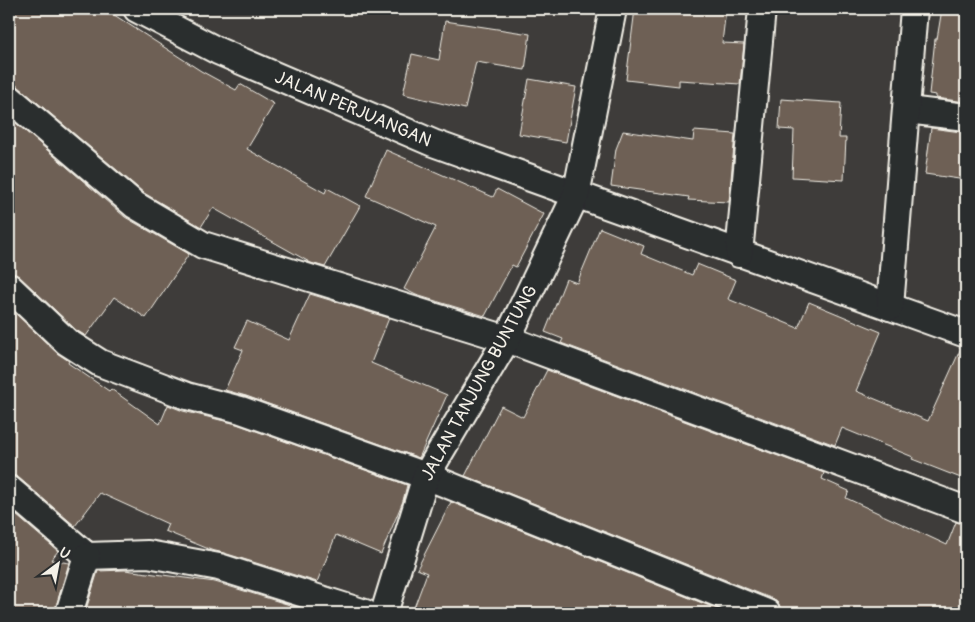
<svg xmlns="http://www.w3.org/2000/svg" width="975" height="622" font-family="Pangolin,sans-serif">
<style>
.building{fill:#6e6055;stroke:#f4f1e8}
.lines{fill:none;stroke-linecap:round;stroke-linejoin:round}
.minor-casing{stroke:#f4f1e8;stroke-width:30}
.minor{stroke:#2a2d2e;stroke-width:26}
.labels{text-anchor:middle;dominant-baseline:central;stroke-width:4;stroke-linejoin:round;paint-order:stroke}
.street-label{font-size:18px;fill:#f4f1e8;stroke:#2a2d2e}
</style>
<rect width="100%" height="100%" fill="#3e3c3a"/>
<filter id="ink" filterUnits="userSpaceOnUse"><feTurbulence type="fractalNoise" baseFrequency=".02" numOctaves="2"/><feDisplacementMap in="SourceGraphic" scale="10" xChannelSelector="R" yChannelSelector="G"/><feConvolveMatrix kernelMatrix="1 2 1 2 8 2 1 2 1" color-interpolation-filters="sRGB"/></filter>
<g filter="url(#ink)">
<!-- building -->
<g class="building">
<polygon points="9,9 105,9 201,71 236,90 240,84 274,104 247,149 325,193 327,188 360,206 325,267 311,263 213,208 201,227 144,193 19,87 9,83"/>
<polygon points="635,9 726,9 722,43 744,44 740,84 679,80 679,86 626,80"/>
<polygon points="942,9 966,9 965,102 936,98 936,95 929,94 935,39 937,39"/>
<polygon points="445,21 530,34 525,70 476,62 465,109 403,94 412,54 439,60"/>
<polygon points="529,79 576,87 566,142 519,134"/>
<polygon points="781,99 841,103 839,138 846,138 844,180 792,177 794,130 779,129"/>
<polygon points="9,117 125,217 189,254 146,318 114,297 86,336 76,330 19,276 9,272"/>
<polygon points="931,128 961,132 961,138 966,139 966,180 925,174"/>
<polygon points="623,131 693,141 694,131 735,134 729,202 688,200 689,197 611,186 616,149"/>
<polygon points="386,150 493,197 497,189 544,214 516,267 512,265 485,316 416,295 404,289 436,227 366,196"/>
<polygon points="600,228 644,246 641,254 692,275 697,264 736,280 728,299 798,328 809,302 881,332 856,391 928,421 961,348 966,349 966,480 912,459 913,457 842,428 835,445 561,343 563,339 545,332 566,279 577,283"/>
<polygon points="310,294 389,318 371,363 447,395 419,458 246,396 225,390 243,350 235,347 247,321 289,340"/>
<polygon points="9,307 57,353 69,361 68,363 109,391 111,389 160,424 168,405 183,411 237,424 407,485 403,501 381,554 336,535 317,582 224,553 211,550 165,531 168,524 100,493 75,526 19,478 9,474"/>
<polygon points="547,370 824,473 822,479 849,491 846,498 947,545 956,522 966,525 966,613 782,613 779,604 773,599 465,476 501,406 523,417"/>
<polygon points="451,502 727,613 412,613 427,573 417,569"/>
<polygon points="9,509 58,551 51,560 69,563 54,613 9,613"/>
<polygon points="125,570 215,582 316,613 85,613 98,571"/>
</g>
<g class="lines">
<!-- minor casing -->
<g class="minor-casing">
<g id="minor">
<polyline points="137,9 218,51 433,143 966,334"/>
<polyline points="9,98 135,205 203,245 507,339 966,510"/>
<polyline points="907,110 966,117"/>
<polyline points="739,254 762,9"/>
<polyline points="9,287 67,342 100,363 187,396 241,410 426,476 767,613"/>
<polyline points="890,307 914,9"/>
<polyline points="9,489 87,556 148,554 219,567 365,613"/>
<polyline points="69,613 87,556"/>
<polyline points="384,613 426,476 507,339 576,195 613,9"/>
</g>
</g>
<!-- minor -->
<use href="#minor" class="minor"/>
</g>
</g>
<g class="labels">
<!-- street labels -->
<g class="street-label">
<text transform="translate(353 109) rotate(23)">JALAN PERJUANGAN</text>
<text transform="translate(479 383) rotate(-61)">JALAN TANJUNG BUNTUNG</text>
</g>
</g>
<!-- margin -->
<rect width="975" height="622" fill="none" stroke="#2a2d2e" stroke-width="30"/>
<rect x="15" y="15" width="945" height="592" fill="none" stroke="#f4f1e8" stroke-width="2" filter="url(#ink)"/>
<!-- north arrow -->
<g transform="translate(58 564) rotate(32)" stroke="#2a2d2e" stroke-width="4" paint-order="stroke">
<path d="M0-4L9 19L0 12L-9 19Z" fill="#f4f1e8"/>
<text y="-8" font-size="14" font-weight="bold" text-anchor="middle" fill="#f4f1e8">U</text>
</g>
</svg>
